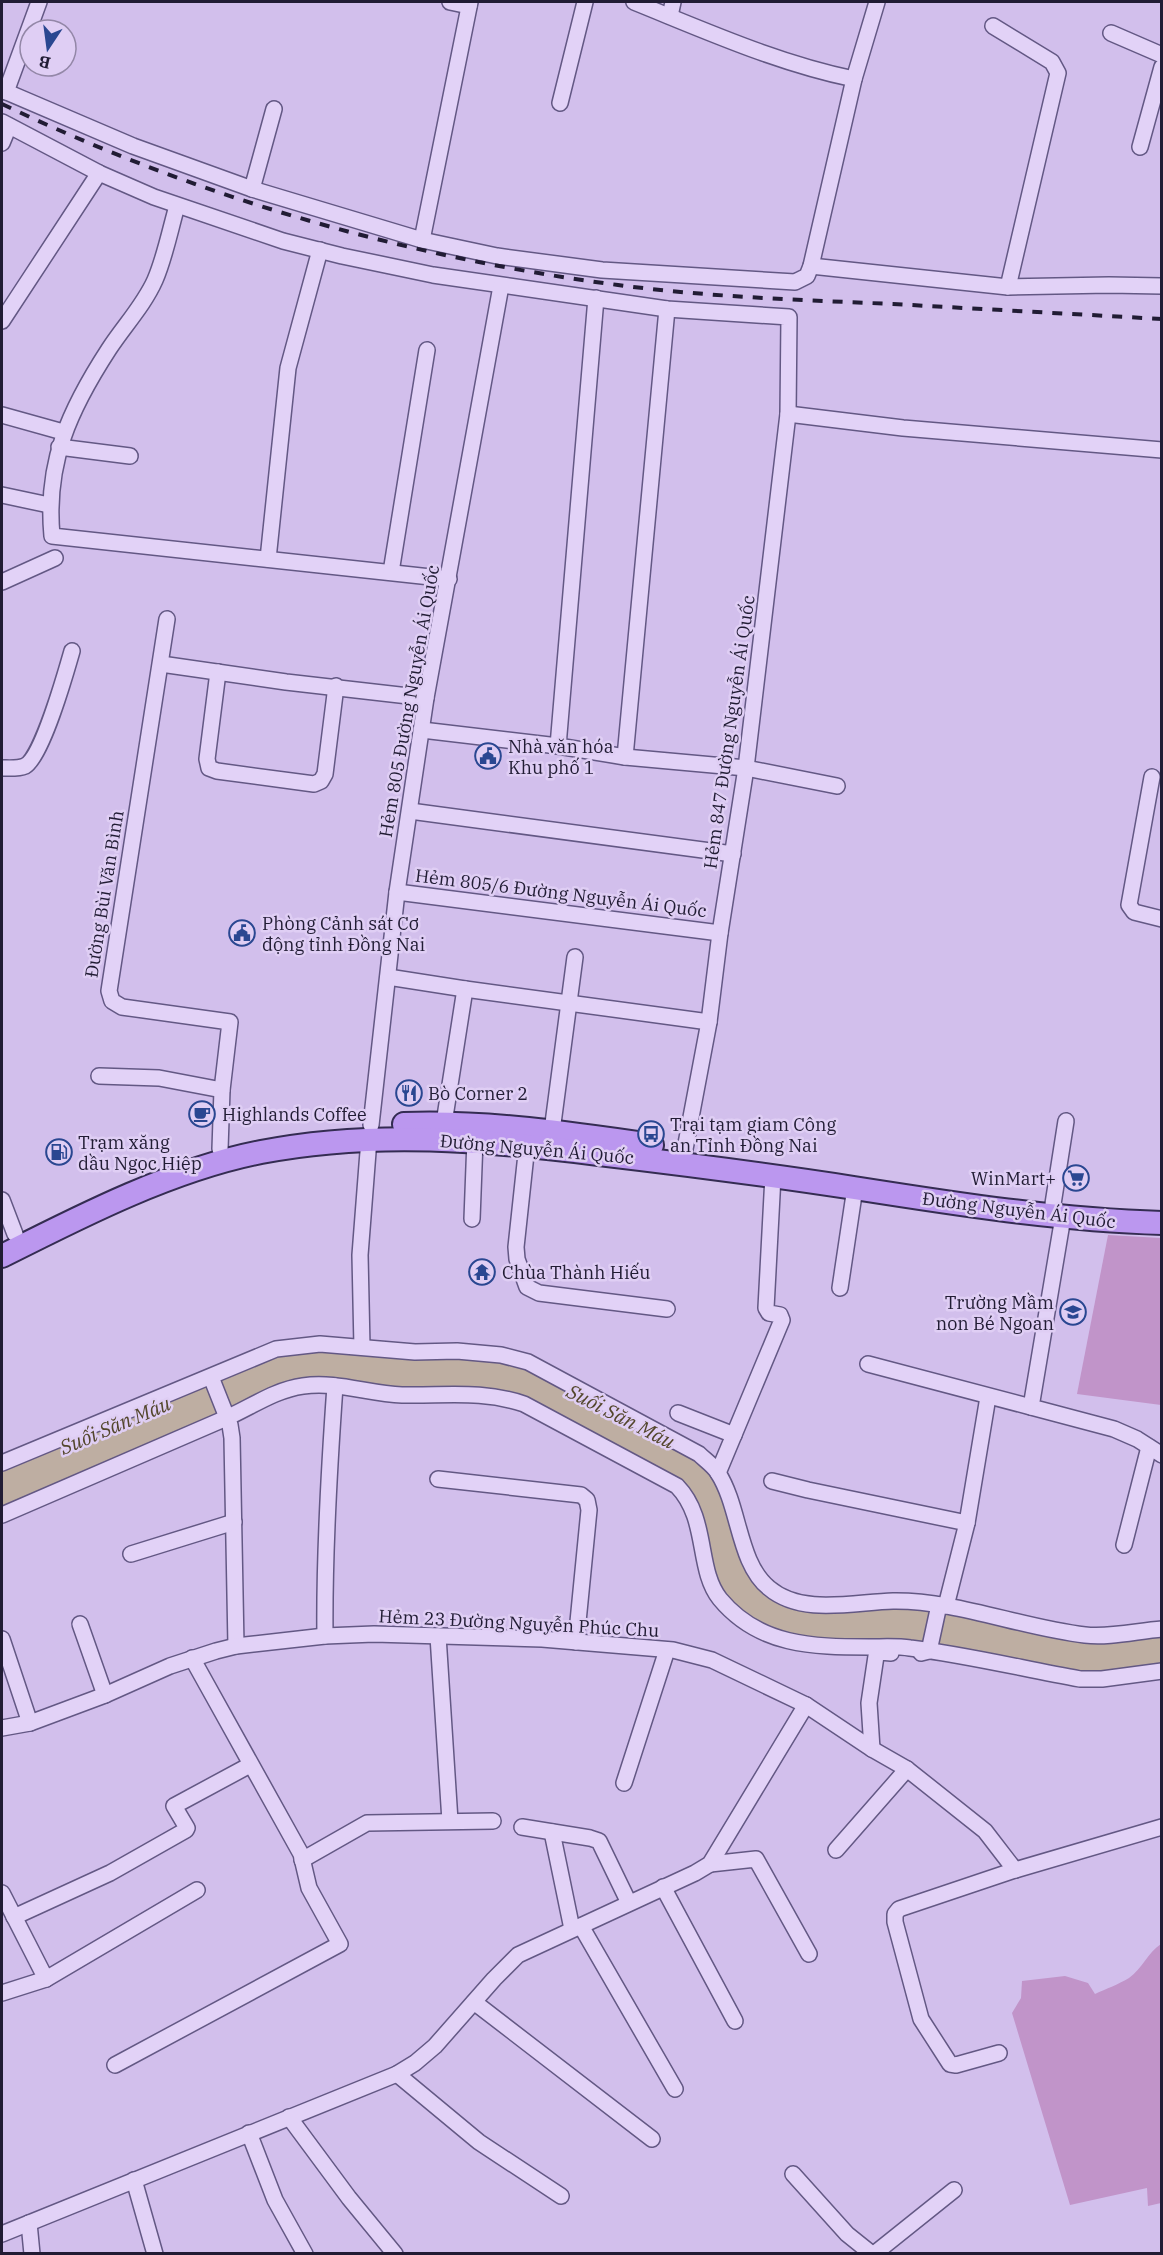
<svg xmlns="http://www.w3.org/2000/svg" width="1163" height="2255" font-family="'IBM Plex Serif',serif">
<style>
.green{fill:#c194c9}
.water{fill:#beaea2;stroke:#8b7a6a;stroke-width:1.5}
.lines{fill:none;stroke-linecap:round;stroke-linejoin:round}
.minor-casing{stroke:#635884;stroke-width:18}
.primary-casing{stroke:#342c52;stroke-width:26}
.minor{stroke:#e2d2f7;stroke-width:15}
.primary{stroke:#bb97ef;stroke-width:22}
.rail{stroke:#211c34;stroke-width:4;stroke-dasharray:10 10;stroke-linecap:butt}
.labels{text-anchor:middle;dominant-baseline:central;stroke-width:5;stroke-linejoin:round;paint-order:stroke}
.street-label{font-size:18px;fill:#211c34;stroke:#dfcef4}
.poi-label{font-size:18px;fill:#211c34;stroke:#dfcef4;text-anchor:start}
.water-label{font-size:20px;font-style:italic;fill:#53462c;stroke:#dfcef4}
</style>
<rect width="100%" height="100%" fill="#d2bfec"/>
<!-- green -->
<g class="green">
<polygon points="1108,1235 1161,1238 1161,1405 1077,1394"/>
<path d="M1161 1944V2203L1148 2206 1147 2188 1070 2205 1012 2013 1021 1998 1022 1981 1065 1976 1088 1983 1095 1994C1106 1989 1119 1984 1129 1978 1142 1969 1148 1952 1161 1944Z"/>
</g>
<!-- water -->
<polygon class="water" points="320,1349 500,1359 527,1367 696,1458 714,1476 768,1594 934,1609 1065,1637 1161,1633 1161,1666 1102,1674 817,1642 770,1632 740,1613 723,1594 715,1579 692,1495 523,1399 402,1390 335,1381 230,1411 2,1510 2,1468 277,1354"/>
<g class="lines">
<!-- minor casing -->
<g class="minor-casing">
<g id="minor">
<polyline points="450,2 469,6"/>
<path d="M634 2C706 31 777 63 854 79"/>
<polyline points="670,16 673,2"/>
<polyline points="993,26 1052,62 1058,73 1008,287"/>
<polyline points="1111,33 1162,55"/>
<polyline points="2,90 133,146 252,189 422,240 497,256 602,270 795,282 807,276 811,266 854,79 877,2"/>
<polyline points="6,92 39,2"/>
<polyline points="560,103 585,2"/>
<polyline points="2,122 99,173 154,197 283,241 342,256 433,275 667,309 789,317 788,414 746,768 720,933 709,1022 685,1149"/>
<polyline points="2,143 9,126"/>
<polyline points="1140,147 1162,67"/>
<polyline points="252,189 274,109"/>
<path d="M177 206C170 230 165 257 155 280 144 305 124 326 109 349 70 409 45 462 52 536L449 579"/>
<polyline points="422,240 470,2"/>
<polyline points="811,266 1008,287 1109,285 1162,286"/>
<polyline points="2,321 99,173"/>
<polyline points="788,414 903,428 1162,450"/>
<polyline points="2,415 63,432"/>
<polyline points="59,447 130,456"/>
<polyline points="2,495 49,505"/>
<polyline points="268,559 288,368 320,250"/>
<polyline points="391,572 427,350"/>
<polyline points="2,582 55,558"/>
<polyline points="167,619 109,991 112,1001 122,1007 230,1022 222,1090 220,1149"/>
<polyline points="161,664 286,682 426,698"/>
<polyline points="218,672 207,759 209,768 217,771 314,784 321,781 325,774 336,686"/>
<polyline points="422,730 558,746 625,757 746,768 837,786"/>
<polyline points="558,746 596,298"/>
<polyline points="625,757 667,309"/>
<path d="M2 768C8 768 18 769 25 766 42 757 66 672 72 651"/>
<polyline points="1152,777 1129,905 1134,912 1162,919"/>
<polyline points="410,811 733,854"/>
<polyline points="397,892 720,933"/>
<polyline points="388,977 465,989 709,1022"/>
<polyline points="99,1076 159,1078 222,1090"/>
<polyline points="444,1123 465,989"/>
<polyline points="371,1125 397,892 426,698 501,286"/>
<polyline points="552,1131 575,957"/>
<polyline points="527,1145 516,1247 517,1259 527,1287 539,1293 667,1309"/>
<polyline points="2,1200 15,1234"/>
<polyline points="1053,1204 1066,1121"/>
<polyline points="1063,1217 1031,1407 1114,1429 1137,1439 1162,1455"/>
<polyline points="472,1219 475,1140"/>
<polyline points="840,1288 855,1188"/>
<polyline points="362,1347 360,1255 369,1139"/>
<polyline points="868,1364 1031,1407"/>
<polyline points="211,1377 230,1425 232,1438 236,1646"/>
<polyline points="678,1413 734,1435"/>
<path d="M2 1463 276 1349 320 1344 415 1352 457 1351 501 1355 528 1362 699 1454C705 1460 714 1466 718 1473 740 1507 738 1563 769 1588 802 1616 854 1602 893 1601 956 1600 1022 1628 1085 1635 1109 1638 1137 1631 1162 1629"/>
<polyline points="718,1473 782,1320 780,1315 769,1313 766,1308 773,1176"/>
<polyline points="438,1479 581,1495 587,1500 589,1510 576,1642"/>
<polyline points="772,1481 808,1490 967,1523"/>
<path d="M2 1515C75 1483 149 1451 224 1419 250 1408 274 1390 303 1386 336 1381 369 1394 402 1395 446 1396 482 1390 524 1404L677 1486C709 1519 696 1569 720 1599 759 1646 813 1647 869 1647 883 1647 897 1646 910 1648 967 1655 1024 1669 1080 1679H1102L1162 1671"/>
<polyline points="1124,1545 1149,1447"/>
<polyline points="131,1554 234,1522"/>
<polyline points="946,1606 967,1523 988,1397"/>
<polyline points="80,1624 105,1695"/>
<path d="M325 1636C324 1552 329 1470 335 1386"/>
<polyline points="438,1636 450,1821"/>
<polyline points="2,1639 30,1723"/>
<polyline points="921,1653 929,1651 939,1605"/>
<polyline points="2,1728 30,1723 105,1695 170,1666 216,1651 236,1646 325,1636 374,1634 542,1639 673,1650 712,1660 806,1705 872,1749 907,1769 985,1831 1015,1870"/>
<polyline points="872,1749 869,1703 876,1656 880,1652 891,1653"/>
<polyline points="624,1783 667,1650"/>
<polyline points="522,1827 590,1838 599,1841 629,1903"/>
<polyline points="552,1832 572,1929"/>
<polyline points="836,1850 907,1769"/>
<polyline points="302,1860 367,1823 493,1821"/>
<polyline points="710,1864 756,1859 809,1954"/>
<polyline points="663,1887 735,2021"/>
<polyline points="2,1893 46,1979"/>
<polyline points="14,1917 110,1873 186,1830 187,1828 174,1806 250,1765"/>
<polyline points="581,1926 675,2089"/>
<polyline points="2,1993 46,1979 197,1890"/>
<polyline points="474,2002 652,2139"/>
<polyline points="999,2053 956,2065 950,2064 921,2019 895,1922 895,1914 899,1909 1015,1870 1162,1827"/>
<polyline points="115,2065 340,1944 309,1888 301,1854 192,1658"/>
<polyline points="397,2074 479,2142 561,2196"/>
<polyline points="289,2117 349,2198 395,2254"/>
<polyline points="249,2133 275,2200 305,2254"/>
<polyline points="793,2174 847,2234 872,2254"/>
<polyline points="134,2180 155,2254"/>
<polyline points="29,2223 32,2254"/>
<polyline points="2,2234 397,2074 415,2063 435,2046 494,1979 518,1955 695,1873 710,1864 806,1705"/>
<polyline points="874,2254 954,2190"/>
</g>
</g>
<!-- primary casing -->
<g class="primary-casing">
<g id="primary">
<path d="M404 1124C487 1121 570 1133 652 1145"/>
<path d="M2 1256C81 1216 173 1169 261 1152 374 1130 486 1140 599 1154 684 1164 769 1175 854 1188 956 1204 1058 1220 1162 1223"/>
</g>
</g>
<!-- minor -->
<use href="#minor" class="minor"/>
<!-- primary -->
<use href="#primary" class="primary"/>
<!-- rail -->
<path class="rail" d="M2 104C197 197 404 257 618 285 709 297 801 300 893 304 982 309 1072 314 1162 319"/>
</g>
<!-- icons -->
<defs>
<g id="civic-ring" transform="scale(1.35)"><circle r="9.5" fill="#dfcef4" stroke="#2a4791" stroke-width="1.5"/><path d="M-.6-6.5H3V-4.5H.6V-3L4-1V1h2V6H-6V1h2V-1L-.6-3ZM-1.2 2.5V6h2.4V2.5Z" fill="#2a4791"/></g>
<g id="restaurant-ring" transform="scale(1.35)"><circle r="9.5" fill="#dfcef4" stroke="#2a4791" stroke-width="1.5"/><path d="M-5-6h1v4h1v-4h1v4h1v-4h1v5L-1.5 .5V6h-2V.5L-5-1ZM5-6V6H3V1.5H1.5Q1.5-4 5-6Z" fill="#2a4791"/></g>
<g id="cafe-ring" transform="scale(1.35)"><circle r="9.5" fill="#dfcef4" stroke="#2a4791" stroke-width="1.5"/><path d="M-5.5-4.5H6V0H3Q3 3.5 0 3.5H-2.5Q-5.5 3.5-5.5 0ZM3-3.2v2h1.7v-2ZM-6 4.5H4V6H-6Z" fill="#2a4791"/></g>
<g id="bus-ring" transform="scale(1.35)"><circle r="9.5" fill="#dfcef4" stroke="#2a4791" stroke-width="1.5"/><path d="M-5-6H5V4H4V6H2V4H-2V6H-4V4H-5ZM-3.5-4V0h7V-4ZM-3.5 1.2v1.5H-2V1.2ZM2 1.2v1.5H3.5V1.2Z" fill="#2a4791"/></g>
<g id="fuel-ring" transform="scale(1.35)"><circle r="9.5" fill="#dfcef4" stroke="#2a4791" stroke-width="1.5"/><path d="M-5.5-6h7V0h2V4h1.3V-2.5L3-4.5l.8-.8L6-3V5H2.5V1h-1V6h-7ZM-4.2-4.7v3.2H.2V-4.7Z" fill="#2a4791"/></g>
<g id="supermarket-ring" transform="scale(1.35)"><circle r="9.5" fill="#dfcef4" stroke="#2a4791" stroke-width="1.5"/><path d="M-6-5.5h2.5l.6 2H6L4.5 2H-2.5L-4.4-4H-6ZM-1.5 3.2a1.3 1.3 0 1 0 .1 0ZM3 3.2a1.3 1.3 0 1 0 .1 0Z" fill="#2a4791"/></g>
<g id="temple-ring" transform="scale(1.35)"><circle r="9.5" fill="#dfcef4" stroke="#2a4791" stroke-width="1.5"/><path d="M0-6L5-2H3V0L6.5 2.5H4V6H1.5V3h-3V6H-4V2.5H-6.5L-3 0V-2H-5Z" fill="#2a4791"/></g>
<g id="school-ring" transform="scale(1.35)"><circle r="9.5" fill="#dfcef4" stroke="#2a4791" stroke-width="1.5"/><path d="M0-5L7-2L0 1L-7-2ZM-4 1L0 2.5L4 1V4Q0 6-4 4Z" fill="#2a4791"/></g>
</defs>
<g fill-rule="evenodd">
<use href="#civic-ring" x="488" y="756"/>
<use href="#civic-ring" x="242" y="933"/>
<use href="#restaurant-ring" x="409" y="1093"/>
<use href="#cafe-ring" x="202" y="1114"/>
<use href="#bus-ring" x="651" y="1134"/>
<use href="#fuel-ring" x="59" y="1152"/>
<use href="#supermarket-ring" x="1076" y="1178"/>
<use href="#temple-ring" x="482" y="1272"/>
<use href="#school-ring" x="1073" y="1312"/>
</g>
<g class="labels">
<!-- street labels -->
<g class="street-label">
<text transform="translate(409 701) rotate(-80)">Hẻm 805 Đường Nguyễn Ái Quốc</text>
<text transform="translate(729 732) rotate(-82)">Hẻm 847 Đường Nguyễn Ái Quốc</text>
<text transform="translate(561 893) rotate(7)">Hẻm 805/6 Đường Nguyễn Ái Quốc</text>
<text transform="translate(104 894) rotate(-81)">Đường Bùi Văn Bình</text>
<text transform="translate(537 1149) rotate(5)">Đường Nguyễn Ái Quốc</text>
<text transform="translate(1019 1210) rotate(7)">Đường Nguyễn Ái Quốc</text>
<text transform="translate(519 1623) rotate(3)">Hẻm 23 Đường Nguyễn Phúc Chu</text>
</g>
<!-- poi labels -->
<g class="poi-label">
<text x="508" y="746">Nhà văn hóa<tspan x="508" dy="21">Khu phố 1</tspan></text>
<text x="262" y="923">Phòng Cảnh sát Cơ<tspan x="262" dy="21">động tỉnh Đồng Nai</tspan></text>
<text x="428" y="1093">Bò Corner 2</text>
<text x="222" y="1114">Highlands Coffee</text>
<text x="670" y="1124">Trại tạm giam Công<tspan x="670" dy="21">an Tỉnh Đồng Nai</tspan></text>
<text x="78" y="1142">Trạm xăng<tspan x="78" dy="21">dầu Ngọc Hiệp</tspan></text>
<text x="1056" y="1178" text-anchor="end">WinMart+</text>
<text x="502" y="1272">Chùa Thành Hiếu</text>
<text x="1054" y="1302" text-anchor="end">Trường Mầm<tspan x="1054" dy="21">non Bé Ngoan</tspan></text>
</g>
<!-- water labels -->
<g class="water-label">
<text transform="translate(621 1416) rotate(27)">Suối Săn Máu</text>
<text transform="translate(115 1425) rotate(-23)">Suối Săn Máu</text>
</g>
</g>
<!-- border -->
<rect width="1163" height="2255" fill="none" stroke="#211c34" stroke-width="6"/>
<!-- north arrow -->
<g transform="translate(48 48) rotate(193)"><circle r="28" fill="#dfcef4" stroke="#9387a7" stroke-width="1.5"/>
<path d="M0-4.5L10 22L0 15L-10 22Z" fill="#2a4791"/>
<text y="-9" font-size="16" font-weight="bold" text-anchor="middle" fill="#211c34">B</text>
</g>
</svg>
